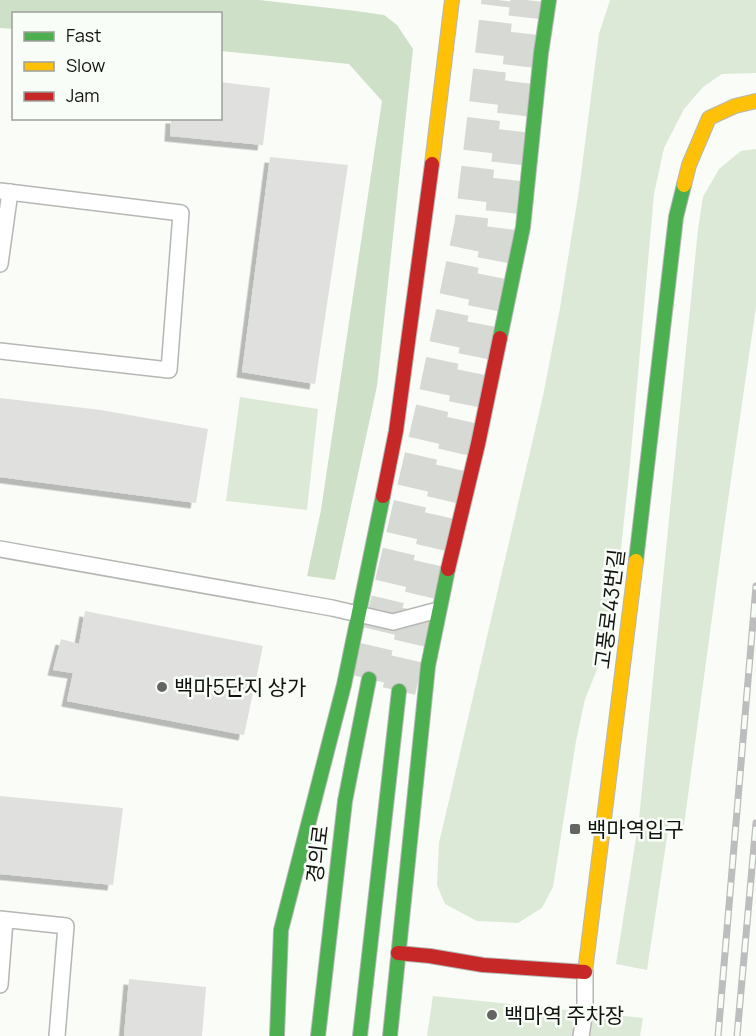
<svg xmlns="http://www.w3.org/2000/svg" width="756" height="1036" font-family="Manrope,'Noto Sans KR',sans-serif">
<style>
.green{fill:#dce9d6}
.forest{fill:#cee0c7}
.building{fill:#e0e1df;filter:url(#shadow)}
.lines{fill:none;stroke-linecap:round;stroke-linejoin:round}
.primary-tunnel{stroke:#d7d9d5;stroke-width:33;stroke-dasharray:33 16;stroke-linecap:butt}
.lane-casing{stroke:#b6b7b4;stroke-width:18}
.fast-casing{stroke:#b6b7b4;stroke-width:16}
.slow-casing{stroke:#b6b7b4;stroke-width:16}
.jam-casing{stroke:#b6b7b4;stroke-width:16}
.lane{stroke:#fefffe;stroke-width:15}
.fast{stroke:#4caf50;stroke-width:14}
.slow{stroke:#ffc107;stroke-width:14}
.jam{stroke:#c62828;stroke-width:14}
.rail-casing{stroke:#bcbdbc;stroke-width:7}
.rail{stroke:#f9fdf7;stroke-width:4.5;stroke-dasharray:14;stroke-linecap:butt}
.poi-dot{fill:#636562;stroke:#f9fdf7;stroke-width:2}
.labels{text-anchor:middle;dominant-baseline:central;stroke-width:5;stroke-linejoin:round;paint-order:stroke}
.street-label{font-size:21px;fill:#121311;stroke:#f9fdf7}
.poi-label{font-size:21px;fill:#121311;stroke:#f9fdf7;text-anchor:start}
</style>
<defs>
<filter id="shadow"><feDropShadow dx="-5.5" dy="5.5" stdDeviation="0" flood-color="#0004"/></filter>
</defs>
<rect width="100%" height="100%" fill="#fafcf8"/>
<!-- green -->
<g class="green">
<polygon points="610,0 756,0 756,73 722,74 703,87 684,109 664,148 654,194 630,464 612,633 585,699 576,741 553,887 542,908 518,923 477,921 445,904 437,885 439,843 543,396 560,308 579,190 599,34"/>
<polygon points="756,149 756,307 726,514 684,825 669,824 647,970 616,964 639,819 698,229 703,197 719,169 741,151"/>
<polygon points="240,397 318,409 307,510 226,501"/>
<polygon points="433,996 643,1018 640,1036 427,1036"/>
</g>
<!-- forest -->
<polygon class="forest" points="0,0 259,0 356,11 384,15 397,25 413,49 377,386 335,580 307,576 321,510 382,101 349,64 221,51 220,14 14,14 13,29 0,28"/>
<!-- building -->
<g class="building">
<polygon points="220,82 270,88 263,145 170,136 171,118 220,118"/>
<polygon points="270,157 348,165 315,384 242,372"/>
<polygon points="0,398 101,410 208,429 196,503 0,477"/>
<polygon points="85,611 263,646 244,735 67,701 73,673 53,670 61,639 79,644"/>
<polygon points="0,796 123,808 113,885 0,874"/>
<polygon points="129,979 206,987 202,1036 124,1036"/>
</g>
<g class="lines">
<!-- primary-tunnel -->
<g class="primary-tunnel">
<polyline points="369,679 433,405 471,224 498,0"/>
<polyline points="399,691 464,410 500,229 527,0"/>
</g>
<!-- lane casing -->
<g class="lane-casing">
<g id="lane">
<polyline points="0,191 181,213 169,370 0,351"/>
<polyline points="0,264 10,192"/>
<polyline points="0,549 332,608 393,622 438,610"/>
<polyline points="0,919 66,926 57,1036"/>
<polyline points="0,985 5,920"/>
<polyline points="581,1036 585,1011 585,973"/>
</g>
</g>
<!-- fast casing -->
<g class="fast-casing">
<g id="fast">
<polyline points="500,338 523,227 541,53 549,0"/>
<polyline points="636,561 676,217 684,185"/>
<polyline points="277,1036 281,930 344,685 383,496"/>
<polyline points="318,1036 345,801 369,679"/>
<polyline points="360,1036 399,691"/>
<polyline points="390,1036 428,666 448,569"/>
</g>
</g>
<!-- slow casing -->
<g class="slow-casing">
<g id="slow">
<polyline points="432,164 452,0"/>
<polyline points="684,185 689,165 709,118 735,106 756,101"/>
<polyline points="585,972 636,561"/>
</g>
</g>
<!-- jam casing -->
<g class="jam-casing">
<g id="jam">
<polyline points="383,496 396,431 432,164"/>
<polyline points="448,569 478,444 500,338"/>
<polyline points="398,953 430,956 483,965 585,972"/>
</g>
</g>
<!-- lane -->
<use href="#lane" class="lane"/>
<!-- fast -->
<use href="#fast" class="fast"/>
<!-- slow -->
<use href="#slow" class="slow"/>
<!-- jam -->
<use href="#jam" class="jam"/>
<!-- rail casing -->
<g class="rail-casing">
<g id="rail">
<polyline points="718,1036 756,586"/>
<polyline points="737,1036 756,823"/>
</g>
</g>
<!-- rail -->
<use href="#rail" class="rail"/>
</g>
<!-- markers -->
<g class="poi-dot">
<circle cx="162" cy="687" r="6"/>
<rect x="569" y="823" width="12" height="12" rx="3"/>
<circle cx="492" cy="1015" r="6"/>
</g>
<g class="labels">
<!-- street labels -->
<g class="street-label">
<text transform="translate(609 609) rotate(-83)">고풍로43번길</text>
<text transform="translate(317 854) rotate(-83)">경의로</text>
</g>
<!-- poi labels -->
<g class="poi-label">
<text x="174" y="687">백마5단지 상가</text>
<text x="587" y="829">백마역입구</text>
<text x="504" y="1015">백마역 주차장</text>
</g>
</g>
<!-- legend -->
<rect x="12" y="12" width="210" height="108" fill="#f9fdf7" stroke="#9d9f9b" stroke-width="1.5"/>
<rect x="24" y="32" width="30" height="9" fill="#4caf50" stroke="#9d9f9b" stroke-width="1.5"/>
<text x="66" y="42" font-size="18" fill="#121311">Fast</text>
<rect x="24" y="62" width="30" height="9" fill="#ffc107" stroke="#9d9f9b" stroke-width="1.5"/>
<text x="66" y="72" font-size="18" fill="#121311">Slow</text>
<rect x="24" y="92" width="30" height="9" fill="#c62828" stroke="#9d9f9b" stroke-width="1.5"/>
<text x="66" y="102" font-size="18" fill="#121311">Jam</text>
</svg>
